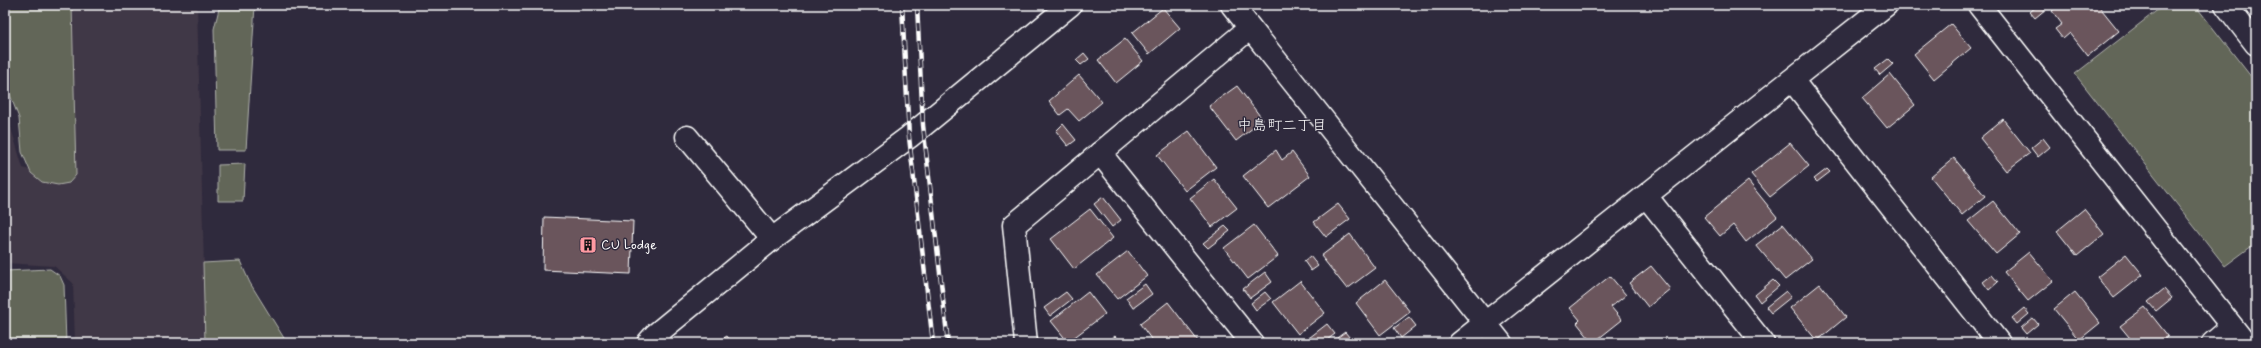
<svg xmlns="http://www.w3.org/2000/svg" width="2261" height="348" font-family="Mynerve,'Klee One',sans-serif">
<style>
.built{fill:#413746}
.green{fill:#626659;stroke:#b0b2ac}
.building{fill:#6b545c;stroke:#fff}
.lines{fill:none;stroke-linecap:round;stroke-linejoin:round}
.street-casing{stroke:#fff;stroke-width:25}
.secondary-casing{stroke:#fff;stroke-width:25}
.street{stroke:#2f2a3d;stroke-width:22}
.secondary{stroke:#2f2a3d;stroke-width:22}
.rail-casing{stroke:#fff;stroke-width:4.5}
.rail{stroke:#2f2a3d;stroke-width:3;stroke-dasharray:9;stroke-linecap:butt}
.labels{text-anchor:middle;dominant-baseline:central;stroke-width:3;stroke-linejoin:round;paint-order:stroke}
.poi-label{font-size:14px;fill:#fff;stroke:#2f2a3d;text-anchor:start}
.neighbourhood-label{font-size:15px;fill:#fff;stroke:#2f2a3d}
</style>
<rect width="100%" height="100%" fill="#2f2a3d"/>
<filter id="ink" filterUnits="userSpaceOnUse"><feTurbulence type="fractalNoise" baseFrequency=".025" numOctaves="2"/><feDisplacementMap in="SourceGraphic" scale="8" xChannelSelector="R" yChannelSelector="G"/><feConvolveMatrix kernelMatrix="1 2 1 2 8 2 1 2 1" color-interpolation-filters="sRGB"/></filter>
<g filter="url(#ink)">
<!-- built -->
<polygon class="built" points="66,5 197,5 206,343 75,343 73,283 54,266 5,263 5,108 23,168 71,183"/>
<!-- green -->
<g class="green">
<polygon points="5,5 72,5 76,175 69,183 58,185 42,182 31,173 22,152 19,118 5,82"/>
<polygon points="220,5 255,5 246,150 217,150 214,29"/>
<polygon points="2164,5 2195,5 2256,83 2256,243 2225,266 2075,74"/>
<polygon points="245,164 243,201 218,201 218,165"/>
<polygon points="240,261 250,283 287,343 205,343 203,263"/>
<polygon points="50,269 60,276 64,285 66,343 5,343 5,271"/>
</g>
<!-- building -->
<g class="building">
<polygon points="2038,5 2043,5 2046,9 2035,18 2030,12"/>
<polygon points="2059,5 2098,5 2119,31 2088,56 2070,33 2063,39 2055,29 2062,24 2052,11"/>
<polygon points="1163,8 1180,28 1149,54 1132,33"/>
<polygon points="1951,24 1971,48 1934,79 1914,54"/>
<polygon points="1125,39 1143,61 1116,83 1098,60"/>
<polygon points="1084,53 1089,59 1081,65 1076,60"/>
<polygon points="1888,59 1893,64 1880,75 1875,69"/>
<polygon points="1890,74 1915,105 1887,128 1862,98"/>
<polygon points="1079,75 1102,102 1079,121 1068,109 1060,115 1049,101"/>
<polygon points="1237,86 1263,120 1236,141 1209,106"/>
<polygon points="2003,119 2030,153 2006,171 1980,138"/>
<polygon points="1063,124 1076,140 1068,146 1056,131"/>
<polygon points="1189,131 1216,167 1185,191 1157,155"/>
<polygon points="2043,138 2050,147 2038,157 2031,148"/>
<polygon points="1790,143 1809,166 1770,197 1751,174"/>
<polygon points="1276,150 1282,160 1292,152 1310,176 1268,208 1243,176"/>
<polygon points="1954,158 1985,196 1962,215 1931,177"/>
<polygon points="1827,169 1830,172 1817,182 1814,179"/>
<polygon points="1214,179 1237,208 1212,227 1190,198"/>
<polygon points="1748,181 1777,217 1746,242 1733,225 1720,236 1704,217"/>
<polygon points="1103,197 1121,220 1112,227 1094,204"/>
<polygon points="1993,201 2020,234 1996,254 1968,221"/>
<polygon points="1338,204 1350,219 1326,237 1314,222"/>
<polygon points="1090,209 1113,238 1074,269 1051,239"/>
<polygon points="2084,209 2104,234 2077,256 2057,231"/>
<polygon points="544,217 633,221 631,274 543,270"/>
<polygon points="1783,224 1812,259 1785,280 1756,245"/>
<polygon points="1254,225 1278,256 1248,279 1224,248"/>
<polygon points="1225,226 1230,231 1208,248 1203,243"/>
<polygon points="1350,234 1375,268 1347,289 1321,256"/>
<polygon points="1128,251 1147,276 1117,299 1097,275"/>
<polygon points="2029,252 2053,281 2028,301 2004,272"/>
<polygon points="2126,254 2143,275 2114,298 2097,277"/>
<polygon points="1310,256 1318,266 1311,271 1304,261"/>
<polygon points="1651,266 1670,289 1648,307 1629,283"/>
<polygon points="1265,272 1272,282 1250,298 1243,289"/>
<polygon points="1992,275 1998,282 1989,290 1983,282"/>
<polygon points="1610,276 1626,295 1611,307 1622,320 1593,343 1577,323 1580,320 1570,308"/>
<polygon points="1385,280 1410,312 1380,335 1356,303"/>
<polygon points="1773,280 1779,286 1760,302 1755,295"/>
<polygon points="1300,281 1325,313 1298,334 1273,302"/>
<polygon points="1145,284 1152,294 1133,308 1126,298"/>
<polygon points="1820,284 1846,317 1817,341 1790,308"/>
<polygon points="2164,289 2172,298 2156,311 2148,302"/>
<polygon points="1786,291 1791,297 1771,313 1766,307"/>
<polygon points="1066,292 1072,299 1050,316 1044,308"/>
<polygon points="1088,292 1105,314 1068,342 1051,321"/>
<polygon points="1265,292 1271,299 1256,310 1251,303"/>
<polygon points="2075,292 2100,323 2079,340 2054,309"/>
<polygon points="1168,302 1198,341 1196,343 1154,343 1140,324"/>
<polygon points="2145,307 2168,336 2160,343 2134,343 2120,326"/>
<polygon points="2024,308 2029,314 2017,324 2012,318"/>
<polygon points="1409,317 1416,326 1401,338 1394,328"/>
<polygon points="2033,318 2038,324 2026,334 2021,328"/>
<polygon points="1327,324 1335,334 1323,343 1306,343 1305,341"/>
<polygon points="1345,332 1354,343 1330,343"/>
<polygon points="727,336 732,343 716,343"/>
<polygon points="1115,336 1121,343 1106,343"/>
<polygon points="1633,338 1636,343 1627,343"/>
<polygon points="2109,339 2112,343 2104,343"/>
</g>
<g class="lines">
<!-- street casing -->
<g class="street-casing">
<g id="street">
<polyline points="1979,5 2245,343"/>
<polyline points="2226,5 2256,44"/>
<polyline points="1792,80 1999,343"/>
<polyline points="687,137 772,239"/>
<polyline points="1100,153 1252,343"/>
<polyline points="1646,196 1763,343"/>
<polyline points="1026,343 1014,225 1250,28"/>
<polyline points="1460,343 1886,5"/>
<polyline points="2213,343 2232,327"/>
</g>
</g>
<!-- secondary casing -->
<g class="secondary-casing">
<g id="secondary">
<polyline points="1232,5 1501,343"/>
<polyline points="648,343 655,335 772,239 909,137 1070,5"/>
</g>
</g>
<!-- street -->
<use href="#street" class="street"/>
<!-- secondary -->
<use href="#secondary" class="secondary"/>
<!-- rail casing -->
<g class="rail-casing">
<g id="rail">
<polyline points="902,5 909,137 933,343"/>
<polyline points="917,5 923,125 948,343"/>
</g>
</g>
<!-- rail -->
<use href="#rail" class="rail"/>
</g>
</g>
<!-- icons -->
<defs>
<g id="building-square" transform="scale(0.9)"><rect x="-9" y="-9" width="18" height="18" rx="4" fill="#ff9aa2" stroke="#2f2a3d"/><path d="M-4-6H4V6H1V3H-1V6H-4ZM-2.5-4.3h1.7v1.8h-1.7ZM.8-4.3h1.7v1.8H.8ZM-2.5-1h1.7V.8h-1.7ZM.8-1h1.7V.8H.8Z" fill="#111"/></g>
</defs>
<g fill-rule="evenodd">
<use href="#building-square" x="588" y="245"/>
</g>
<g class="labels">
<!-- poi labels -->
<g class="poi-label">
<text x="601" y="245">CU Lodge</text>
</g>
<!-- neighbourhood labels -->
<g class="neighbourhood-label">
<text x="1282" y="126">中島町二丁目</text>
</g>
</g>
<!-- margin -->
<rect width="2261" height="348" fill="none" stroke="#2f2a3d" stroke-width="20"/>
<rect x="10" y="10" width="2241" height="328" fill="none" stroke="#fff" stroke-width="1.5" filter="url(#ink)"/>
</svg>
